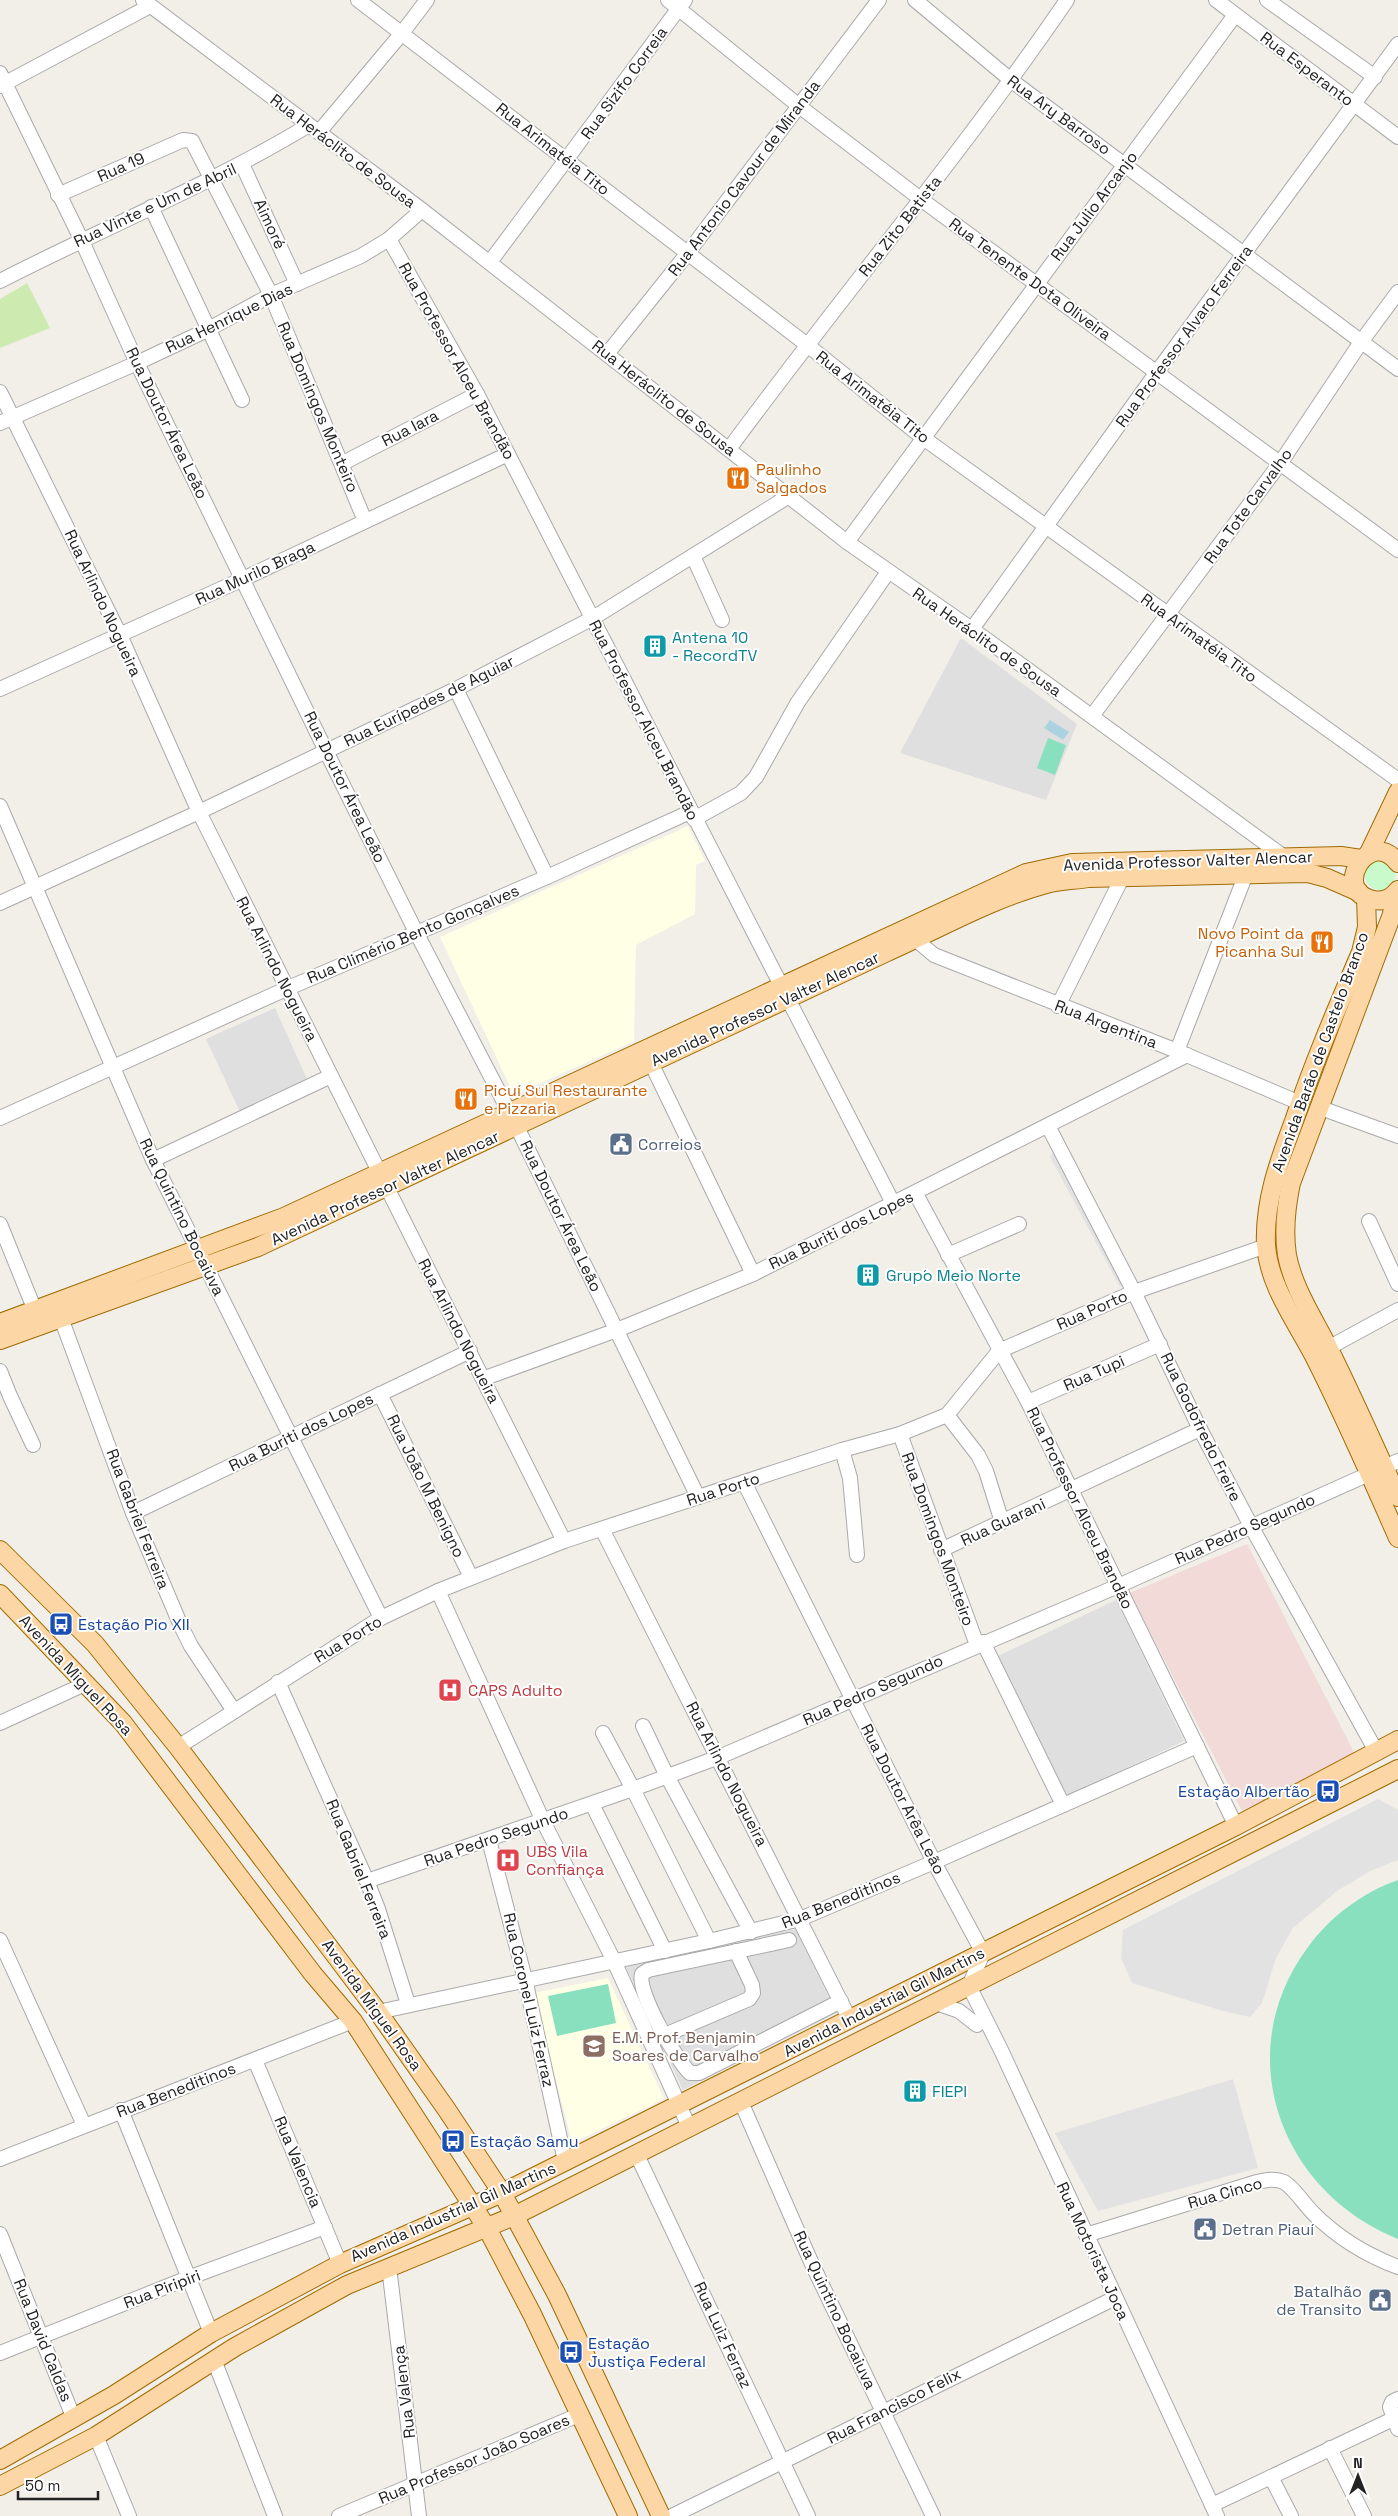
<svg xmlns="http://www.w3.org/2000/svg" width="1398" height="2516" font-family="'Space Grotesk',sans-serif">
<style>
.residential{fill:#e0dfdf}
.commercial{fill:#f2dad9}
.education{fill:#ffffe5}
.grass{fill:#cdebb0}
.park{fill:#c8facc}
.pitch{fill:#88e0be}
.parking{fill:#e2e2e2}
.water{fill:#aad3df}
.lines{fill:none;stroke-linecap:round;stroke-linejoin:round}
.minor-casing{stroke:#a9a9a9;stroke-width:16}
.major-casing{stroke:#a06b00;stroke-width:20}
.minor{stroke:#fff;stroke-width:14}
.major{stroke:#fcd6a4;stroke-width:18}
.labels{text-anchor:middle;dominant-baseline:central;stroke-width:4;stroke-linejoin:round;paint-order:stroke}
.street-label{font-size:16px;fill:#222;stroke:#fff}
.food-label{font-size:16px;fill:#c56008;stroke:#fff;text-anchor:start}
.culture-label{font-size:16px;fill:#0d838f;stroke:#fff;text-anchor:start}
.service-label{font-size:16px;fill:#4e5e75;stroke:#fff;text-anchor:start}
.transit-label{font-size:16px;fill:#164399;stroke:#fff;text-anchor:start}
.health-label{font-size:16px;fill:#be3a42;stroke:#fff;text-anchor:start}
.education-label{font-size:16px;fill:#785e54;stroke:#fff;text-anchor:start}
</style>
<rect width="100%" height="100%" fill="#f2efe9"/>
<!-- residential -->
<g class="residential">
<polygon points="961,638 1077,724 1046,800 900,753"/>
<polygon points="275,1008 308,1081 240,1112 206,1039"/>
<polygon points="1116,1600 1184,1741 1066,1797 998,1656"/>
<polygon points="795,1929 837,2013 683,2090 626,1967"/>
</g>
<!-- commercial -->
<polygon class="commercial" points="1247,1544 1355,1754 1242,1811 1130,1593"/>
<!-- education -->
<g class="education">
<polygon points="688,826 705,861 696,865 695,914 636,945 634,1041 514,1095 440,937"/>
<polygon points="608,1978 664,2099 572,2143 534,1993"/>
</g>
<!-- grass -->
<polygon class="grass" points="27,283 50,328 0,348 0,299"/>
<!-- park -->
<circle class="park" cx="1380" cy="875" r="15"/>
<!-- pitch -->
<g class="pitch">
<polygon points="1048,738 1066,745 1055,775 1037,768"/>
<path d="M1398 1880V2239C1280 2192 1229 2053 1308 1947 1331 1916 1362 1893 1398 1880Z"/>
<polygon points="608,1984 616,2023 557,2036 548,1996"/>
</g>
<!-- parking -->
<g class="parking">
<polygon points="1056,1148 1125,1279 1120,1287 1050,1157"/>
<polygon points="1378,1799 1398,1810 1398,1860 1370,1871 1337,1891 1293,1928 1276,1958 1262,2003 1250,2017 1223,2011 1132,1983 1121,1958 1123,1930"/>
<polygon points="1233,2079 1258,2168 1098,2211 1055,2133"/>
</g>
<!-- water -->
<polygon class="water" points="1050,720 1069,732 1063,740 1044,728"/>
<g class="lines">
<!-- minor casing -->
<g class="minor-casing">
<g id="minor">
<polyline points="143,0 422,210 847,542 983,637 1287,859"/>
<polyline points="358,0 806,344 922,437 1398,780"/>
<polyline points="668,0 799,106 922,200 1398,550"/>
<polyline points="915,0 1012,81 1398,369"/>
<polyline points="1216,0 1398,137"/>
<polyline points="1267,0 1375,77"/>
<polyline points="0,73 81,239 137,363 326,751 416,932 517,1127 698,1497"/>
<polyline points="0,86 150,6"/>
<polyline points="319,132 402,33 427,0"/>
<polyline points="242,164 297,284"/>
<polyline points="58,195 183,140 192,141 271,295 365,521"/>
<polyline points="151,207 242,400"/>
<polyline points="389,239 477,394 894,1205"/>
<polyline points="490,262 685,0"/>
<path d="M0 281C103 228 210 185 309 125"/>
<polyline points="607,354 687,254 879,0"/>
<polyline points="0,392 120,635 199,812 564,1541"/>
<polyline points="0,423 137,363 207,330 271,295 361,256 389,239 422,210"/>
<path d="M729 449C840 298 961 155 1067 0"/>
<polyline points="343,463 477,394"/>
<polyline points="847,542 1235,15"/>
<polyline points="693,556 722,620"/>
<polyline points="972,629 1157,372 1398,44"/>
<polyline points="0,689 243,579 508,454"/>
<polyline points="456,689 547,877"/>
<polyline points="1092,716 1281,462 1361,342 1398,292"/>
<polyline points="0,806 153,1160 381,1618"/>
<polyline points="694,819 741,793 756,777 798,702 888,572"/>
<polyline points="0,903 199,812 456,689 593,618 789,496"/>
<polyline points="910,931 915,939 934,955 1177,1051 1300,1103"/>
<polyline points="1058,1006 1123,876"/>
<polyline points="1177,1051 1246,874"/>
<polyline points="651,1063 753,1274"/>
<polyline points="1318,1107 1398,1136"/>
<polyline points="0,1118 286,989 547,877 690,812"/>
<polyline points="1048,1126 1134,1292 1200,1429 1251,1526 1376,1751"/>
<polyline points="153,1160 331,1076"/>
<polyline points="916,1194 1028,1402 1236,1826"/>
<polyline points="1369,1221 1398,1284"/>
<polyline points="0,1224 38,1318"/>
<polyline points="948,1255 1019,1224"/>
<polyline points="61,1318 133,1513 181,1626 191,1646 234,1711"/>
<polyline points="1319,1353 1398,1310"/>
<polyline points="0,1371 10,1396 33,1445"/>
<polyline points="485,1378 617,1330 753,1274 1187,1055"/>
<polyline points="380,1394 471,1577"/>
<polyline points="1028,1402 1160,1344"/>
<polyline points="947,1415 978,1455 986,1471 1002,1522"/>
<polyline points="900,1434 977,1645"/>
<polyline points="842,1450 850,1478 857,1555"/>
<polyline points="744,1482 934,1862 983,1953 969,1986 1001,2050 1217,2516"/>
<polyline points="133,1513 470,1351"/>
<polyline points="602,1529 850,2020"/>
<polyline points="941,1550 1200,1429"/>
<polyline points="438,1591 543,1821 614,1961 690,2129"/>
<polyline points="983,1642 1063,1805"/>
<polyline points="278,1682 367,1881 378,1909 408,2004"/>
<polyline points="0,1723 87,1683"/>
<polyline points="643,1726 667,1776 751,1932"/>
<polyline points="603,1733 633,1789 709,1941"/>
<polyline points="178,1747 381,1618 438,1591 564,1541 842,1450 900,1434 947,1415 999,1351 1134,1292 1266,1246"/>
<polyline points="592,1804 665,1951"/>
<polyline points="489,1840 525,1979 565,2161"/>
<polyline points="367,1881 633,1789 719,1757 1118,1586 1398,1461"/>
<polyline points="0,1940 84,2125"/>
<path d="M789 1940 648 1970 642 1974C636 1991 677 2061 690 2073H699L841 2001"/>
<polyline points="936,2003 959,2011 977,2025"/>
<polyline points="378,2012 709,1941 800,1919 934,1862 1197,1746"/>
<polyline points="665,2035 749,1999 753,1993 752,1985 736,1951"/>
<polyline points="255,2060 340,2264"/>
<polyline points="741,2102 812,2264 933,2516"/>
<polyline points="121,2110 211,2333"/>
<polyline points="637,2155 808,2516"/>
<polyline points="0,2159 353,2021"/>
<polyline points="0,2234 74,2419"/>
<path d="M1086 2235 1257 2182C1266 2180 1275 2178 1284 2182 1295 2189 1304 2204 1313 2213 1337 2237 1366 2255 1398 2267"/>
<polyline points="389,2267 419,2516"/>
<polyline points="0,2353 188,2278 325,2227"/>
<polyline points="214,2360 275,2516"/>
<polyline points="1398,2399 1392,2402 1390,2407 1398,2429"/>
<polyline points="96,2436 129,2516"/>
<polyline points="1330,2448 1364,2516"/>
<polyline points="1271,2477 1291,2516"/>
<polyline points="1212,2505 1393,2419"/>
<polyline points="339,2516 581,2414"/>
<polyline points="672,2516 1115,2298"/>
</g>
</g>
<!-- major casing -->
<g class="major-casing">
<g id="major">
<polyline points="1368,855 1398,792"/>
<path d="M1398 863C1370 825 1329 892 1374 900 1384 902 1392 898 1398 890"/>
<path d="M1398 891 1391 917 1291 1183C1286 1207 1283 1230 1287 1255 1293 1288 1314 1319 1329 1349 1353 1397 1375 1448 1398 1497"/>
<path d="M1366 898 1367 927 1361 952C1337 1008 1313 1064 1294 1121 1279 1161 1264 1202 1266 1245 1269 1286 1296 1321 1314 1356 1344 1415 1371 1477 1398 1538"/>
<polyline points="0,1323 284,1217 1026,873 1072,863 1341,856 1361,859"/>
<path d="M0 1340 258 1247 885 953C939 929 992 898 1050 883 1063 880 1076 880 1088 878L1308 873 1327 878 1359 892"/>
<polyline points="0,1550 95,1644 178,1747 378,2012 447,2110 502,2193 557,2295 661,2516"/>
<polyline points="0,1594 123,1723 313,1974 353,2021 487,2228 532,2314 628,2516"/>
<polyline points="0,2460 114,2395 211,2333 340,2264 502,2193 1236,1826 1398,1740"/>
<polyline points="0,2486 96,2436 235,2347 347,2285 514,2216 1398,1769"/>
</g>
</g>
<!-- minor -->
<use href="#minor" class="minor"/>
<!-- major -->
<use href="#major" class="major"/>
</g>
<!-- icons -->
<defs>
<g id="restaurant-square" transform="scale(1.25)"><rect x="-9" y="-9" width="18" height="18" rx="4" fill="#e8710a" stroke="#fff"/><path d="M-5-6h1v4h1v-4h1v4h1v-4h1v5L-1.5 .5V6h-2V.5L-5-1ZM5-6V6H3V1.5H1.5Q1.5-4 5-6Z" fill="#fff"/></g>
<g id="building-square" transform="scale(1.25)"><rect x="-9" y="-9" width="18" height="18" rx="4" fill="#0f9aa8" stroke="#fff"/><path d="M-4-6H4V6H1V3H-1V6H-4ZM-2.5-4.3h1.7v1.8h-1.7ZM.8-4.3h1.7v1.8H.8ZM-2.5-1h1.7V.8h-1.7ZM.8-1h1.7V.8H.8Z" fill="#fff"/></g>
<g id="civic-square" transform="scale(1.25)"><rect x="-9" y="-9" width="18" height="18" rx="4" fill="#5c6f8a" stroke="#fff"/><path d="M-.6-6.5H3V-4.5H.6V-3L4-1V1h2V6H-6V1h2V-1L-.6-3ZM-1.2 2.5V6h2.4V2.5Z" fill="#fff"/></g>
<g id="bus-square" transform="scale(1.25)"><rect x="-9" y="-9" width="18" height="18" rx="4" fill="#1a4fb4" stroke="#fff"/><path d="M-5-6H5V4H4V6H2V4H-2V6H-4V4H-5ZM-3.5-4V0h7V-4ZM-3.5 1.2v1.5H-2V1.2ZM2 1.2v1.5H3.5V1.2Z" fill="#fff"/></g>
<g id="hospital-square" transform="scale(1.25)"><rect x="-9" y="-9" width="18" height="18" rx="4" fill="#e0444e" stroke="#fff"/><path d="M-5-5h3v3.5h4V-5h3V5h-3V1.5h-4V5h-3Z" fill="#fff"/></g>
<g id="school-square" transform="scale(1.25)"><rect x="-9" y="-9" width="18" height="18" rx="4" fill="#8d6e63" stroke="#fff"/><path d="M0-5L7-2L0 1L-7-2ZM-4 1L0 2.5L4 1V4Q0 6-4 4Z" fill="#fff"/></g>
</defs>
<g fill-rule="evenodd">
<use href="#restaurant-square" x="738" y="478"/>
<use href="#building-square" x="655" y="646"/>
<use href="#restaurant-square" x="1322" y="942"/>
<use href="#restaurant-square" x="466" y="1099"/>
<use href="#civic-square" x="621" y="1144"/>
<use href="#building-square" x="868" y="1275"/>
<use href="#bus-square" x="61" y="1624"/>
<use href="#hospital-square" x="450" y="1690"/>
<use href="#bus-square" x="1328" y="1791"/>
<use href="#hospital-square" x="508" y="1860"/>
<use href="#school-square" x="594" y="2046"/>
<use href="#building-square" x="915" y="2091"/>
<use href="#bus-square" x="453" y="2141"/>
<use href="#civic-square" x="1205" y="2229"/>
<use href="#civic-square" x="1380" y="2300"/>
<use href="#bus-square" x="571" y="2352"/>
</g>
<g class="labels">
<!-- street labels -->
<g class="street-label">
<text transform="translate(1307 69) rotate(37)">Rua Esperanto</text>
<text transform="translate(624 83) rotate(-54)">Rua Sizifo Correia</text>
<text transform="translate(1059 115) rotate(36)">Rua Ary Barroso</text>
<text transform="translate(553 149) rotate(38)">Rua Arimatéia Tito</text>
<text transform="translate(343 151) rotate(37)">Rua Heráclito de Sousa</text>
<text transform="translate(121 167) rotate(-24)">Rua 19</text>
<text transform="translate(744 178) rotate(-53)">Rua Antonio Cavour de Miranda</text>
<text transform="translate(155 205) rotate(-25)">Rua Vinte e Um de Abril</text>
<text transform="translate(1094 206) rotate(-53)">Rua Julio Arcanjo</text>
<text transform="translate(270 224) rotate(65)">Aimoré</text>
<text transform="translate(900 226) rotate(-52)">Rua Zito Batista</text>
<text transform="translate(1030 279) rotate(36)">Rua Tenente Dota Oliveira</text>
<text transform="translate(229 318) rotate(-26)">Rua Henrique Dias</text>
<text transform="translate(1184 336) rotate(-54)">Rua Professor Alvaro Ferreira</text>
<text transform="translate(457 361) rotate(61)">Rua Professor Alceu Brandão</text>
<text transform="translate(873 397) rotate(38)">Rua Arimatéia Tito</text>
<text transform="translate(664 398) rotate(38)">Rua Heráclito de Sousa</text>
<text transform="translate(318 407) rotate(67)">Rua Domingos Monteiro</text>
<text transform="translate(167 423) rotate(64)">Rua Doutor Área Leão</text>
<text transform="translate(410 428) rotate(-27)">Rua Iara</text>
<text transform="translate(1248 506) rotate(-54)">Rua Tote Carvalho</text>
<text transform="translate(255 573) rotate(-25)">Rua Murilo Braga</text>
<text transform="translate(103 603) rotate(65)">Rua Arlindo Nogueira</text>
<text transform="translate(1199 638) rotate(36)">Rua Arimatéia Tito</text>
<text transform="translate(987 642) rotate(35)">Rua Heráclito de Sousa</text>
<text transform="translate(429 701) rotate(-26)">Rua Eurípedes de Aguiar</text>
<text transform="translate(644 720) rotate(63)">Rua Professor Alceu Brandão</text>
<text transform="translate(345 787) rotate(64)">Rua Doutor Área Leão</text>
<text transform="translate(1188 861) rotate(-2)">Avenida Professor Valter Alencar</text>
<text transform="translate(413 934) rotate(-23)">Rua Climério Bento Gonçalves</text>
<text transform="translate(277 969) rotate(63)">Rua Arlindo Nogueira</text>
<text transform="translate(765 1009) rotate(-25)">Avenida Professor Valter Alencar</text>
<text transform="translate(1106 1024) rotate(21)">Rua Argentina</text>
<text transform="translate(1320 1052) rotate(-70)">Avenida Barão de Castelo Branco</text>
<text transform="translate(385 1188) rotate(-25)">Avenida Professor Valter Alencar</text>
<text transform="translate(561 1216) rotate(64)">Rua Doutor Área Leão</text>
<text transform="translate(182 1217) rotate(64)">Rua Quintino Bocaiúva</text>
<text transform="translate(841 1230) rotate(-26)">Rua Buriti dos Lopes</text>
<text transform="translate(1092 1310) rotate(-24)">Rua Porto</text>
<text transform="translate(459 1331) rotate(63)">Rua Arlindo Nogueira</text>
<text transform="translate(1094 1373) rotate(-24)">Rua Tupi</text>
<text transform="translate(1201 1427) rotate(64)">Rua Godofredo Freire</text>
<text transform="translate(301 1432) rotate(-26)">Rua Buriti dos Lopes</text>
<text transform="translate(426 1486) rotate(64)">Rua João M Benigno</text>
<text transform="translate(723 1489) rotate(-18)">Rua Porto</text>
<text transform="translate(1080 1508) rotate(64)">Rua Professor Alceu Brandão</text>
<text transform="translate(138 1519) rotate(69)">Rua Gabriel Ferreira</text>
<text transform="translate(1003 1522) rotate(-25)">Rua Guarani</text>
<text transform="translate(1245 1529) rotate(-24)">Rua Pedro Segundo</text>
<text transform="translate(938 1539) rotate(70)">Rua Domingos Monteiro</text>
<text transform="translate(348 1639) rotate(-31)">Rua Porto</text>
<text transform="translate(76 1675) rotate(47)">Avenida Miguel Rosa</text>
<text transform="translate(873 1690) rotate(-24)">Rua Pedro Segundo</text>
<text transform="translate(727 1774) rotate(63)">Rua Arlindo Nogueira</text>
<text transform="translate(903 1799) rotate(63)">Rua Doutor Arêa Leão</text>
<text transform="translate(496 1837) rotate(-19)">Rua Pedro Segundo</text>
<text transform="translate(359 1869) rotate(68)">Rua Gabriel Ferreira</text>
<text transform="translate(841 1900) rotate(-22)">Rua Beneditinos</text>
<text transform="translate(529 2000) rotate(77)">Rua Coronel Luiz Ferraz</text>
<text transform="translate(884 2002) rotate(-27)">Avenida Industrial Gil Martins</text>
<text transform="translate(372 2005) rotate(54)">Avenida Miguel Rosa</text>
<text transform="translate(176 2090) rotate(-21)">Rua Beneditinos</text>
<text transform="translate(298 2162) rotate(67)">Rua Valencia</text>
<text transform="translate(1225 2193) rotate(-16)">Rua Cinco</text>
<text transform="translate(453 2212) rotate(-24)">Avenida Industrial Gil Martins</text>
<text transform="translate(1093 2251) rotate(65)">Rua Motorista Joca</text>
<text transform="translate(162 2289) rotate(-21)">Rua Piripiri</text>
<text transform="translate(835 2310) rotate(65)">Rua Quintino Bocaiuva</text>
<text transform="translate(723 2335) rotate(65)">Rua Luiz Ferraz</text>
<text transform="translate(43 2340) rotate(68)">Rua David Caldas</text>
<text transform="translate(404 2392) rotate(-97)">Rua Valença</text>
<text transform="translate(894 2406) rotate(-27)">Rua Francisco Felix</text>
<text transform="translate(474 2459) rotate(-23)">Rua Professor João Soares</text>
</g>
<!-- food labels -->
<g class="food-label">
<text x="756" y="469">Paulinho<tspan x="756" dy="18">Salgados</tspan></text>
<text x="1304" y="933" text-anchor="end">Novo Point da<tspan x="1304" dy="18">Picanha Sul</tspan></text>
<text x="484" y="1090">Picuí Sul Restaurante<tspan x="484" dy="18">e Pizzaria</tspan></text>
</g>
<!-- culture labels -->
<g class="culture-label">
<text x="672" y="637">Antena 10<tspan x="672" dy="18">- RecordTV</tspan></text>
<text x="886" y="1275">Gruṕo Meio Norte</text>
<text x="932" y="2091">FIEPI</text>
</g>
<!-- service labels -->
<g class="service-label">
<text x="638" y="1144">Correios</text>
<text x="1222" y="2229">Detran Piauí</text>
<text x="1362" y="2291" text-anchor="end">Batalhão<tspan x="1362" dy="18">de Transito</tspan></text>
</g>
<!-- transit labels -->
<g class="transit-label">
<text x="78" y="1624">Estação Pio XII</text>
<text x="1310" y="1791" text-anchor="end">Estação Albertão</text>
<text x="470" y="2141">Estação Samu</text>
<text x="588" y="2343">Estação<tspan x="588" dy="18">Justiça Federal</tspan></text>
</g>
<!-- health labels -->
<g class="health-label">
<text x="468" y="1690">CAPS Adulto</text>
<text x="526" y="1851">UBS Vila<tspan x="526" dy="18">Confiança</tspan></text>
</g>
<!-- education labels -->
<g class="education-label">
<text x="612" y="2037">E.M. Prof. Benjamin<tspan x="612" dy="18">Soares de Carvalho</tspan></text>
</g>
</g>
<!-- north arrow -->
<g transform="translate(1358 2476)" stroke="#ffffff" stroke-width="4" paint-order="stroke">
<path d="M0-4L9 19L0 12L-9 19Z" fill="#222222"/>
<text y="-8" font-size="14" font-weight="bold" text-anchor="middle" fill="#222222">N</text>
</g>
<!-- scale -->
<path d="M18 2491v8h80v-8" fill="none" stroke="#222222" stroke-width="2.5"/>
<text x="25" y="2491" font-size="15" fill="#222222" stroke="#ffffff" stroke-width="4" paint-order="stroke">50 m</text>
</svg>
